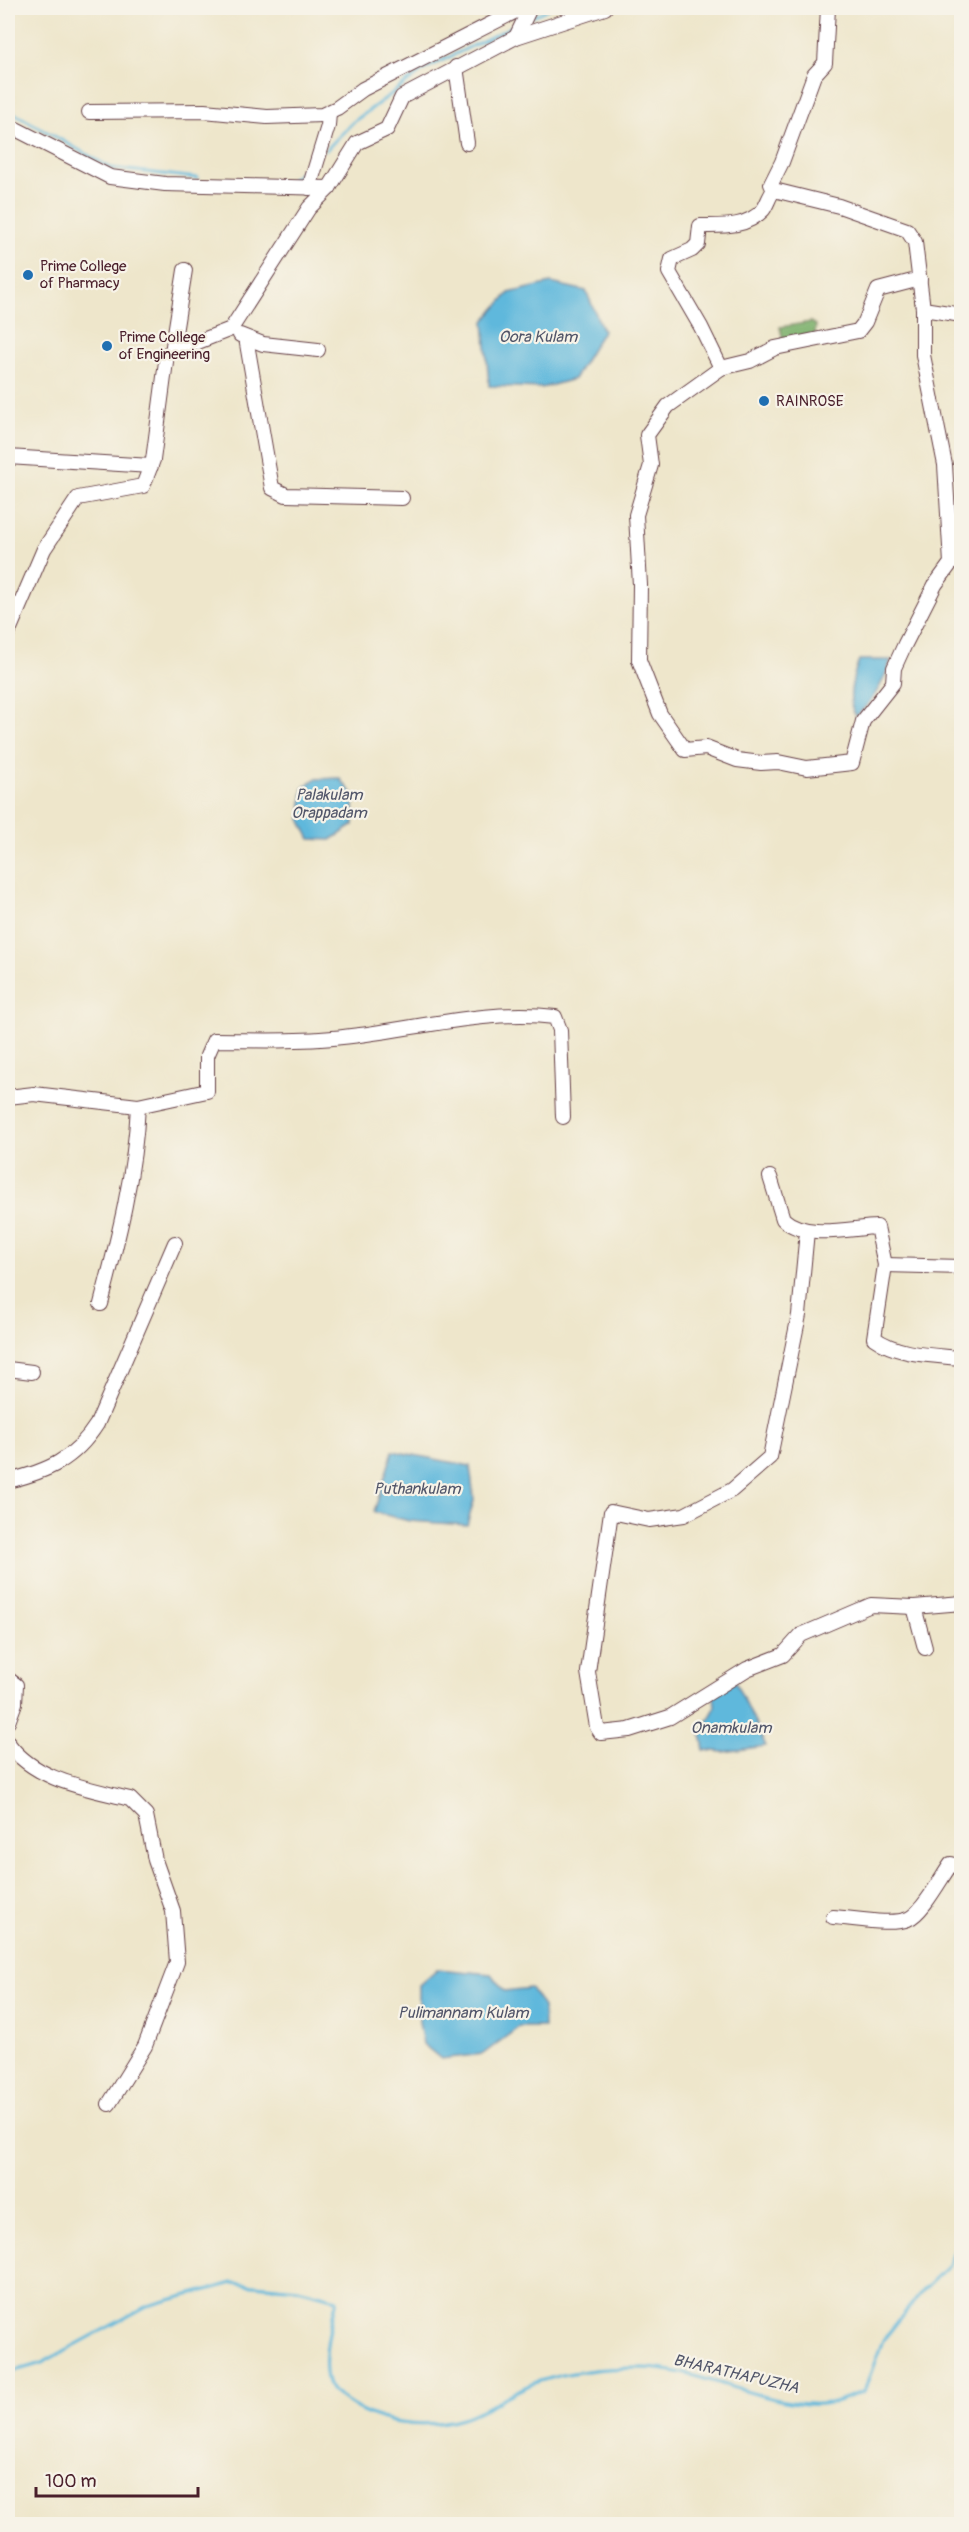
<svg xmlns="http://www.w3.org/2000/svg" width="969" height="2532" font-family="Pangolin,sans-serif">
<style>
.forest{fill:#7bb06c;stroke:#62684c;stroke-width:1.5}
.water{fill:#5fb8dc;stroke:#546c84;stroke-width:1.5}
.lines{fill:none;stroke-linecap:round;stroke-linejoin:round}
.stream{stroke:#5fb8dc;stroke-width:3}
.minor-casing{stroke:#633d43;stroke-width:16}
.minor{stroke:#fff;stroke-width:14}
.poi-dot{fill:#1f6fb2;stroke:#f7f3e8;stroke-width:2}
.labels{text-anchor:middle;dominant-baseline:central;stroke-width:4.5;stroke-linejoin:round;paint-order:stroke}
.poi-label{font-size:15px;fill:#4a1f2b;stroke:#f7f3e8;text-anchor:start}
.water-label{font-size:16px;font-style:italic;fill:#515569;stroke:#f7f3e8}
</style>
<rect width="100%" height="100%" fill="#f7f3e8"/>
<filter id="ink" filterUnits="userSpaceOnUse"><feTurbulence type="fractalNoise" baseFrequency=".0167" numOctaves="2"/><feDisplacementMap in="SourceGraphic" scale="12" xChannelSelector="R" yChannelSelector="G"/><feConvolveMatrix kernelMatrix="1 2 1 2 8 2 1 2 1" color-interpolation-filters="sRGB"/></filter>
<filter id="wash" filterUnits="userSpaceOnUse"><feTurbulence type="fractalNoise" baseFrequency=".008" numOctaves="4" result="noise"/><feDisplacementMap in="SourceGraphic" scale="24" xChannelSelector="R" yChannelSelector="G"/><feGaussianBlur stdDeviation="1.35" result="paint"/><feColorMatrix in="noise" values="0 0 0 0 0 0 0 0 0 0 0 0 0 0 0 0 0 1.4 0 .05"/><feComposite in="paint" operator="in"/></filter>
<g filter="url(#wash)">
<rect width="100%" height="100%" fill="#eee6cb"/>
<!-- forest -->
<polygon class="forest" points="811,322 816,325 815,335 784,344 780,327"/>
<!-- water -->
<g class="water">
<polygon points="551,283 586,291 603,331 574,379 542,388 489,386 484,321 509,293"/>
<path d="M859 660H891C883 683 874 700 856 716 845 701 853 676 859 660Z"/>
<polygon points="339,778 354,795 354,825 331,840 310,839 301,821 303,788 315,779"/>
<polygon points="393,1451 470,1466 474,1500 467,1525 409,1521 374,1512"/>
<polygon points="735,1681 766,1746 723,1752 704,1750 701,1733 715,1708 714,1693"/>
<polygon points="437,1969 491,1974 504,1991 531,1988 543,2007 544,2027 519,2027 483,2054 441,2059 423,2044 419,2022 419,1985"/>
</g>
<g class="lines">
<!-- stream -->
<g class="stream">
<polyline points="531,17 550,8"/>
<polyline points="8,110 111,168 197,178"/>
<polyline points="326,150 352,123 425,69 517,24"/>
<polyline points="290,181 310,165"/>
<path d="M8 2373 42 2363 147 2306 233 2283 298 2289 337 2299C331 2322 319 2365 330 2388 332 2392 337 2395 340 2397 372 2423 423 2430 462 2418 489 2410 512 2390 540 2381 571 2371 606 2368 639 2368 702 2367 773 2412 830 2403 841 2401 853 2395 864 2391L883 2340 923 2290 949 2265 962 2231"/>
</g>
</g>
</g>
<g filter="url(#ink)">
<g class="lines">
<!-- minor casing -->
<g class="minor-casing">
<g id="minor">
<polyline points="828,8 825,63 814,75 782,162 771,184 774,190 839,206 907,230 915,242 923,309 962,315"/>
<polyline points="516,37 530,8"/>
<polyline points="456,67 467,143"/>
<polyline points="89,112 204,111 267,117 322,115 337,108 363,89 522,8"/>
<polyline points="8,125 110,177 165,184 329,188"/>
<polyline points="309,188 328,126 329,113"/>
<polyline points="920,279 878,290 865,322 858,331 775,348 750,361 721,368 668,406 647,435 651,465 636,515 640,585 639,660 660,714 685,750 706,748 737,760 761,763 778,762 807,768 852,763 863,721 893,683 894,668 905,644 935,585 951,563 945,465 923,355 923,309"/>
<polyline points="240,335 263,344 318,350"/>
<polyline points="246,338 272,488 286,495 402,498"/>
<polyline points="172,352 185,270"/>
<path d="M721 368 701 327 669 272 672 259 692 250 698 244 700 226C722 226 746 228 763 210 767 205 769 196 774 190"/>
<polyline points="8,457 151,466"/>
<polyline points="8,633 44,549 78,498 143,486 153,460 167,354 231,329 309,208 329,188 357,143 387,129 402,97 516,37 605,8"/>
<path d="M8 1097 34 1094 138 1106 207 1091V1056L214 1040C253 1040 294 1042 333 1038 405 1032 483 1008 555 1017L560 1030 563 1117"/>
<path d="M770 1177 783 1219C806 1240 849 1228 877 1227L885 1265 874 1338C899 1356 931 1355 962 1358"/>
<polyline points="807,1231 799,1315 770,1457 732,1490 684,1515 649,1520 611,1512 588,1672 597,1727 601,1733 629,1730 670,1717 747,1669 783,1655 801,1635 871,1605 914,1607 962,1603"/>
<polyline points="885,1265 962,1267"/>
<path d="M101 1304C118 1239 135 1174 138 1106"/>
<polyline points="8,1369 32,1372"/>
<path d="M8 1481C48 1471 74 1460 97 1424L175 1243"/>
<polyline points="914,1607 925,1648"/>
<polyline points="8,1679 16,1685 15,1703 8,1722"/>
<path d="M8 1743C35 1781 87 1788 130 1799L146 1815 155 1860 173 1911 177 1962 145 2046 109 2104"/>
<path d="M833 1917C853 1918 891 1926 908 1919 922 1914 941 1878 951 1864L962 1867"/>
</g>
</g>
<!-- minor -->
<use href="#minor" class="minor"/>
</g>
</g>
<!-- markers -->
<g class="poi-dot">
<circle cx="28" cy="275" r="6"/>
<circle cx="107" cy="346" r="6"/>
<circle cx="764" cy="401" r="6"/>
</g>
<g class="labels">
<!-- poi labels -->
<g class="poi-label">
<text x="40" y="266">Prime College<tspan x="40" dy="17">of Pharmacy</tspan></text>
<text x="119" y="337">Prime College<tspan x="119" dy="17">of Engineering</tspan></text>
<text x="776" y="401">RAINROSE</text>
</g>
<!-- water labels -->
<g class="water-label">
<text x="538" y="337">Oora Kulam</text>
<text x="329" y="795">Palakulam<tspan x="329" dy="18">Orappadam</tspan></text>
<text x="417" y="1489">Puthankulam</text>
<text x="731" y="1728">Onamkulam</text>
<text x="463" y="2013">Pulimannam Kulam</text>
<text transform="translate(736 2374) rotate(13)">BHARATHAPUZHA</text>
</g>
</g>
<!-- margin -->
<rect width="969" height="2532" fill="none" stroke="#f7f3e8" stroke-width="30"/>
<!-- scale -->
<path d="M36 2487v9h162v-9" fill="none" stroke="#4a1f2b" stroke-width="3"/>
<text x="45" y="2487" font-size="18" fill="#4a1f2b" stroke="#f7f3e8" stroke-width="4.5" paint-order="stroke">100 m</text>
</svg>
